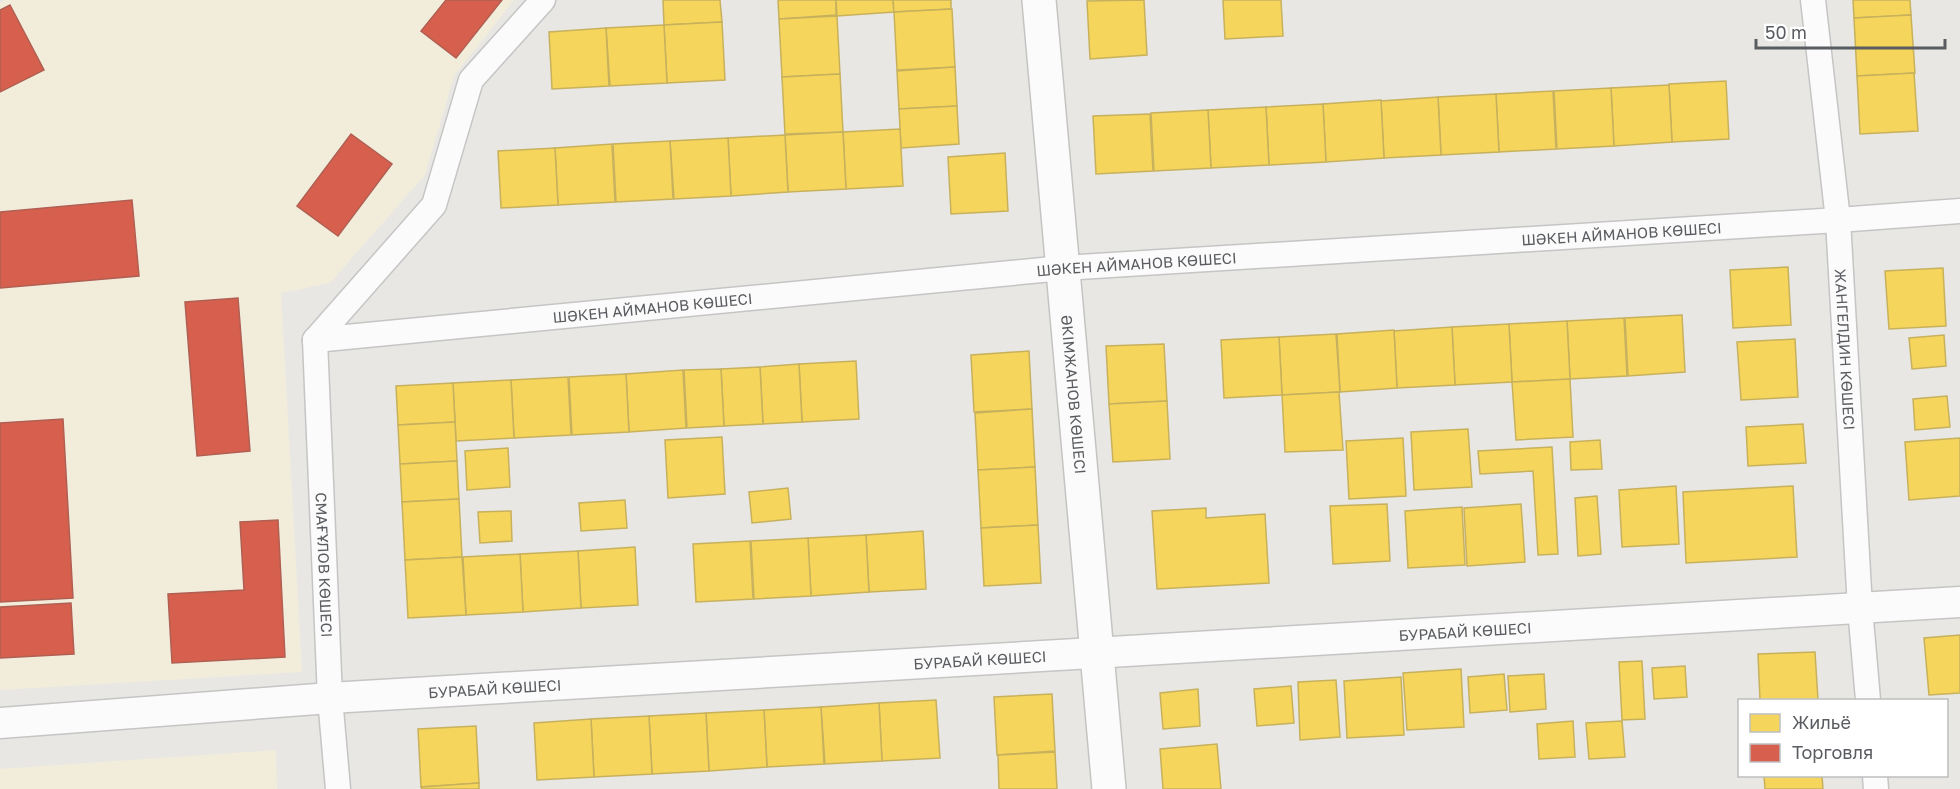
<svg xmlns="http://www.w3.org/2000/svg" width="1960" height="789" font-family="'Golos Text',sans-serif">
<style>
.commercial{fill:#f2eddb}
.homes{fill:#f6d55c;stroke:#c7b15d;stroke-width:1.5}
.shops{fill:#d6604d;stroke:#b05f53;stroke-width:1.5}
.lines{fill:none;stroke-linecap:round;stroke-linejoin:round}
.minor-casing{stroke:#c5c5c5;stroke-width:27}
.tertiary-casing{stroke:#c5c5c5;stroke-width:33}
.secondary-casing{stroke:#c4c4c3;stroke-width:36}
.minor{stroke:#fcfbfb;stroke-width:24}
.tertiary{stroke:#fcfbfb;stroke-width:30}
.secondary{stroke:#fcfbfb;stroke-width:33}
.labels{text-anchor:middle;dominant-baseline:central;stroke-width:6;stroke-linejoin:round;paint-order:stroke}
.street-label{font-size:15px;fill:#595c60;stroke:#fff}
</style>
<rect width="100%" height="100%" fill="#e8e7e3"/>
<!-- commercial -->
<g class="commercial">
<polygon points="5,0 514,0 454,76 425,175 330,283 281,293 302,672 0,690 0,3"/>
<polygon points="276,750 277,789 0,789 0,769"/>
</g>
<!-- homes -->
<g class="homes">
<polygon points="663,0 720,0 722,22 664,25"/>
<polygon points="778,0 836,0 836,15 779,19"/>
<polygon points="836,0 893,0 894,12 837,16"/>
<polygon points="893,0 951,0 951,9 894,12"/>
<polygon points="1144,0 1147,55 1090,59 1087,1"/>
<polygon points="1223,0 1281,0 1283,36 1225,39"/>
<polygon points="1853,0 1910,0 1911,15 1854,18"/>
<polygon points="952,9 955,67 897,70 894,12"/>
<polygon points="1911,15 1915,73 1857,76 1854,18"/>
<polygon points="837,16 840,74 782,77 779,19"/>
<polygon points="722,22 725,80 667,83 664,25"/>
<polygon points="664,25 667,83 610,86 606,28"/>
<polygon points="606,28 609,86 552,89 549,32"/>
<polygon points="955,67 957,106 899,109 897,71"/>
<polygon points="1914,73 1918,131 1860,134 1857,76"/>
<polygon points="840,74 843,132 785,134 782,77"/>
<polygon points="1726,81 1729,139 1672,142 1669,84"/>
<polygon points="1669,85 1672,142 1614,146 1611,88"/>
<polygon points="1611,88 1614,146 1557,149 1554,91"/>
<polygon points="1553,91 1556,149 1499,152 1496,94"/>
<polygon points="1496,94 1499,152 1441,155 1438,97"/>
<polygon points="1438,97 1441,155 1384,158 1381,101"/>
<polygon points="1381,100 1384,158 1326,162 1323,104"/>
<polygon points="1323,104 1326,162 1269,165 1266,107"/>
<polygon points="957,106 959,144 901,148 899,109"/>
<polygon points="1266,107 1269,165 1211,168 1208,110"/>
<polygon points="1208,110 1211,168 1154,171 1151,113"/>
<polygon points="1150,114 1153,171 1096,174 1093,116"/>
<polygon points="900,129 903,186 846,189 843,132"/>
<polygon points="843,132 846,189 788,192 785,135"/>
<polygon points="785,135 788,192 731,196 728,138"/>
<polygon points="728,138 731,196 674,199 670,141"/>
<polygon points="670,141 673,199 616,202 613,144"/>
<polygon points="612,144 615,202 558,205 555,148"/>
<polygon points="555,148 558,205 501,208 498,151"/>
<polygon points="1005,153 1008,211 951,214 948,157"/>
<polygon points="1788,267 1791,325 1733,328 1730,270"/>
<polygon points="1943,268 1946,326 1889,329 1885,271"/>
<polygon points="1682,315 1685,372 1628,376 1625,318"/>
<polygon points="1624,318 1627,376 1570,379 1567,321"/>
<polygon points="1567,321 1570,379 1512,382 1509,324"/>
<polygon points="1509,324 1512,382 1455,385 1452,327"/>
<polygon points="1452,327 1455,385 1397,388 1394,331"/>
<polygon points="1394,330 1397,388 1340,392 1337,334"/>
<polygon points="1336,334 1340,392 1282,395 1279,337"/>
<polygon points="1944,335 1946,366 1912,369 1909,338"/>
<polygon points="1279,337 1282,395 1224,398 1221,340"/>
<polygon points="1795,339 1798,397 1741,400 1737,342"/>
<polygon points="1164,344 1167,401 1109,404 1106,346"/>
<polygon points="1029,351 1032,409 974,412 971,355"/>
<polygon points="856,361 859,419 802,422 799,364"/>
<polygon points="799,364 802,422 763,424 760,367"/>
<polygon points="760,367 763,424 724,426 721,369"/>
<polygon points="721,369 724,426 687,428 684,370"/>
<polygon points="683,370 686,428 629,432 626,374"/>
<polygon points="626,374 629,432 572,435 569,377"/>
<polygon points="568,377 571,435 514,438 511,380"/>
<polygon points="1570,379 1573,437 1516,440 1512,382"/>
<polygon points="511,380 514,438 456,441 453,383"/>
<polygon points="453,383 455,422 398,425 396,386"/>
<polygon points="1339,392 1343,450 1285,452 1282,395"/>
<polygon points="1947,396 1950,427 1915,430 1913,399"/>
<polygon points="1167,401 1170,459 1113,462 1109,404"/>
<polygon points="1032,409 1035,467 978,470 975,413"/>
<polygon points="455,422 457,461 400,464 398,425"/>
<polygon points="1803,424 1806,463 1748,466 1746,427"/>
<polygon points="1468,429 1472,487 1414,490 1411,432"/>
<polygon points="722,437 725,494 668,498 665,440"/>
<polygon points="1403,438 1406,496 1349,499 1346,441"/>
<polygon points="1960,438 1960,496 1909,500 1905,442"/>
<polygon points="1600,440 1602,469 1571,470 1570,442"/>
<polygon points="1552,447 1558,554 1538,555 1533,471 1480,474 1478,451"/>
<polygon points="508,448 510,487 467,490 465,451"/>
<polygon points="457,461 459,499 402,502 400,464"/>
<polygon points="1035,467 1038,525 981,528 978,470"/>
<polygon points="1676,486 1679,544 1622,547 1619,490"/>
<polygon points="1793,486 1797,557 1686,563 1683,492"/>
<polygon points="788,488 791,519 752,523 749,492"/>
<polygon points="1597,496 1601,554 1578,556 1575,498"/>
<polygon points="459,499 462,557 405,560 402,502"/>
<polygon points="625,500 627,528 581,531 579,503"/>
<polygon points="1387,504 1390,561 1333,564 1330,506"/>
<polygon points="1521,504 1525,562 1467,566 1464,508"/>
<polygon points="1462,507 1465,565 1408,568 1405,511"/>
<polygon points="1206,508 1206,518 1265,514 1269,583 1157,589 1152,511"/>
<polygon points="511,511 512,541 480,543 478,512"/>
<polygon points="1038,525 1041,583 984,586 981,528"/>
<polygon points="923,531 926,589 869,592 866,535"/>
<polygon points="866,535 869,592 811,596 808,538"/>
<polygon points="808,538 811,596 754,599 751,541"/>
<polygon points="750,541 753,599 696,602 693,544"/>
<polygon points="635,547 638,605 581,608 578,551"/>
<polygon points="578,551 581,608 523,612 520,554"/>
<polygon points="520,554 523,612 466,615 463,557"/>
<polygon points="462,557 466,615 408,618 405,560"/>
<polygon points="1960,635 1960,693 1929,695 1924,638"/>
<polygon points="1815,652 1818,700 1760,700 1758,654"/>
<polygon points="1642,661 1645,719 1622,720 1619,662"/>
<polygon points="1685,666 1687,697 1654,699 1652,668"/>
<polygon points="1461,669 1464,727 1407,730 1403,673"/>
<polygon points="1504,674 1507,710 1470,713 1468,677"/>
<polygon points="1544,674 1546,709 1510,712 1508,676"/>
<polygon points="1401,677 1404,735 1347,738 1344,681"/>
<polygon points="1336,680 1340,737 1300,740 1298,682"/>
<polygon points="1291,686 1294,723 1257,726 1254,689"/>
<polygon points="1198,689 1200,726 1163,729 1160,693"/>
<polygon points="1052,694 1055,751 997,755 994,697"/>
<polygon points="936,700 940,758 882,761 879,703"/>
<polygon points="879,703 882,761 825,764 821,707"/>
<polygon points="821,707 824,764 767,767 764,710"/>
<polygon points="764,710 767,767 709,771 706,713"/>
<polygon points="706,713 709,771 652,774 649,716"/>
<polygon points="649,716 652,774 594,777 591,719"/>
<polygon points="591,719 594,777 537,780 534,723"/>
<polygon points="1573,721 1575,757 1539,759 1537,724"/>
<polygon points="1622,721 1625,757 1589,759 1586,723"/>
<polygon points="476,726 479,783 421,787 418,729"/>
<polygon points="1217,744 1221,789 1163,789 1160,749"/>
<polygon points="1055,752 1057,789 999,789 998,755"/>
<polygon points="1764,776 1822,776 1823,789 1765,789"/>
<polygon points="479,783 479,789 422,789 421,787"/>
</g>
<!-- shops -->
<g class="shops">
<polygon points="446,0 502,0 456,58 421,31"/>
<polygon points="10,5 44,70 0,92 0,10"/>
<polygon points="351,134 392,164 338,236 297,206"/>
<polygon points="132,200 139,276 0,288 0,212"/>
<polygon points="238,298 250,451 197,456 185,302"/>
<polygon points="63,419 73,598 0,602 0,423"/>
<polygon points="278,520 285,657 172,663 168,594 244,590 240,522"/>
<polygon points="71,603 74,654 0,658 0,607"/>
</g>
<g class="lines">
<!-- minor casing -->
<g class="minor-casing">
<g id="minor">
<path id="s1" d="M1813 0 1838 220 1860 608 1868 700"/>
<path id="s2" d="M315 340 1063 268 1838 220 1960 211"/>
<path id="s3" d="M315 340 330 698 338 789"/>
<polyline points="315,340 434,205 471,80 543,0"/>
<polyline points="1875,776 1876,789"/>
</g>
</g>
<!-- tertiary casing -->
<g class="tertiary-casing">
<g id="tertiary">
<path id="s4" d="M0 723 330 698 1960 602"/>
</g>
</g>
<!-- secondary casing -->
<g class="secondary-casing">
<g id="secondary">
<path id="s5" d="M1039 0 1109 789"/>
</g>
</g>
<!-- minor -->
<use href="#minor" class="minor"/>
<!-- tertiary -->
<use href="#tertiary" class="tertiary"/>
<!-- secondary -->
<use href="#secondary" class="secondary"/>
</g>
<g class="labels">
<!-- street labels -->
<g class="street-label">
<text stroke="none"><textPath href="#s2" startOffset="1311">ШӘКЕН АЙМАНОВ КӨШЕСІ</textPath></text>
<text stroke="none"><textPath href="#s2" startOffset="825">ШӘКЕН АЙМАНОВ КӨШЕСІ</textPath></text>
<text stroke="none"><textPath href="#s2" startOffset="339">ШӘКЕН АЙМАНОВ КӨШЕСІ</textPath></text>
<text stroke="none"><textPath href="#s1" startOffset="351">ЖАНГЕЛДИН КӨШЕСІ</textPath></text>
<text stroke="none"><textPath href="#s5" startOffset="396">ӘКІМЖАНОВ КӨШЕСІ</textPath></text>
<text stroke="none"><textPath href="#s3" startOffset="225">СМАҒҰЛОВ КӨШЕСІ</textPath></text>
<text stroke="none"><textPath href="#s4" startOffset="1468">БУРАБАЙ КӨШЕСІ</textPath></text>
<text stroke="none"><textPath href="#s4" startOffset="982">БУРАБАЙ КӨШЕСІ</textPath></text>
<text stroke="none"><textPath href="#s4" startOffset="496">БУРАБАЙ КӨШЕСІ</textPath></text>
</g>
</g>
<!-- legend -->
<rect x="1738" y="699" width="210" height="78" fill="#ffffff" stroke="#bdbebf" stroke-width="1.5"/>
<rect x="1750" y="714" width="30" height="18" fill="#f6d55c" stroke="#bdbebf" stroke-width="1.5"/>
<text x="1792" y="729" font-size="18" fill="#595c60">Жильё</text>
<rect x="1750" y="744" width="30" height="18" fill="#d6604d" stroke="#bdbebf" stroke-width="1.5"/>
<text x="1792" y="759" font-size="18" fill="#595c60">Торговля</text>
<!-- scale -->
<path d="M1756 39v9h189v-9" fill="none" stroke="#595c60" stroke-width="3"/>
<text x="1765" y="39" font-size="18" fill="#595c60" stroke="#ffffff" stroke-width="4.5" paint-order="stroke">50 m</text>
</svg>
